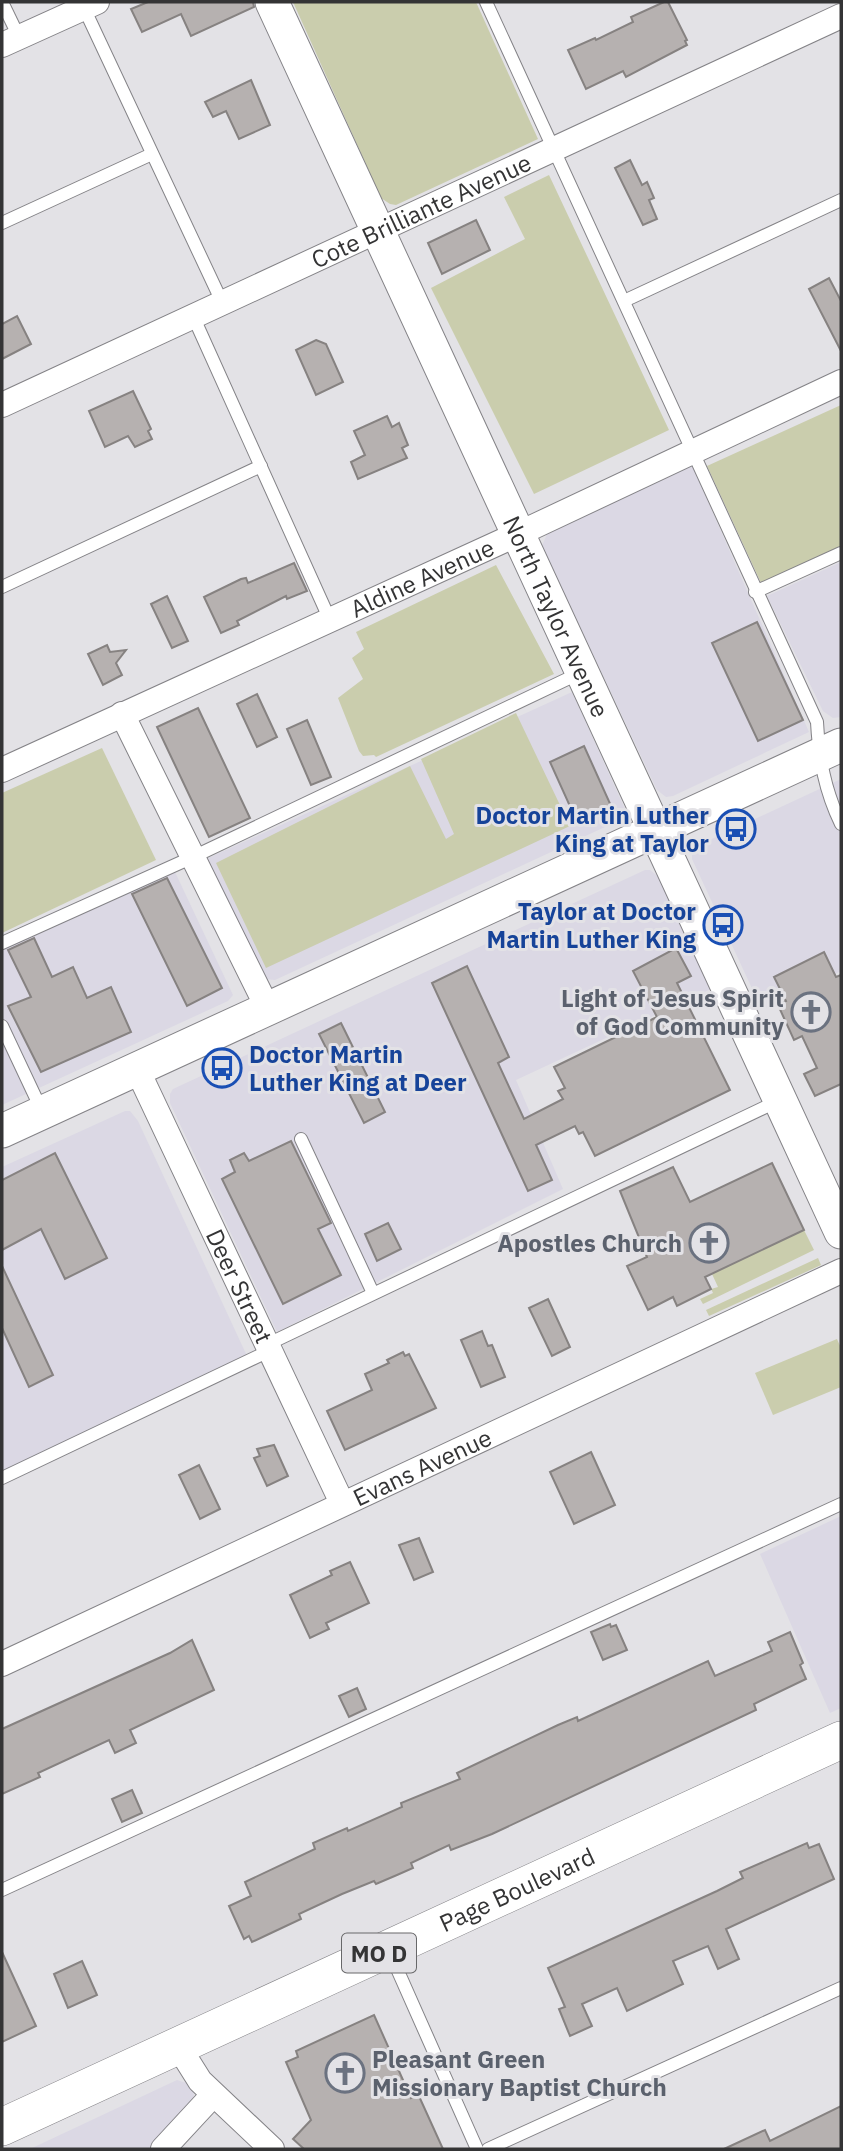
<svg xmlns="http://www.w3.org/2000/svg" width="843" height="2151" font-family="'IBM Plex Sans',sans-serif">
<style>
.built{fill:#dbd8e4}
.green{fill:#cacdad}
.building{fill:#b6b1b0;stroke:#868281;stroke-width:2}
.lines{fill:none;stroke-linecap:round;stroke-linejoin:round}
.lane-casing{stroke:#848387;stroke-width:14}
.street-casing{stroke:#848387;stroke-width:26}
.secondary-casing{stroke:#848387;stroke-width:35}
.primary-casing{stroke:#848387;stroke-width:38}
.lane{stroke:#fff;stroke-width:12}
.street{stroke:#fff;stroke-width:24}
.secondary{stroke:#fff;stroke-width:33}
.primary{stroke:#fff;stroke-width:37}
.labels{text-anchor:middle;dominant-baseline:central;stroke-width:6;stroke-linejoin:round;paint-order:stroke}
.shield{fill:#e3e2e6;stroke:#68686a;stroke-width:2}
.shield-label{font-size:23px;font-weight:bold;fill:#343435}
.street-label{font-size:24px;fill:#343435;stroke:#e3e2e6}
.transit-label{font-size:24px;font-weight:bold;fill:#164399;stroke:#e3e2e6;text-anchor:end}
.worship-label{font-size:24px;font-weight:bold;fill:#5b616d;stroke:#e3e2e6;text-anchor:end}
</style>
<rect width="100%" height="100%" fill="#e3e2e6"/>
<!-- built -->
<g class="built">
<polygon points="692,465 809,732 673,796 666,797 657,790 542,546 547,534"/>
<polygon points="841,562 841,717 833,718 823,711 767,596"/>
<polygon points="572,692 625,809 625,815 620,820 275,980 264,979 204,860"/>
<polygon points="841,779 841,971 762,1010 692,859 692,853 701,844"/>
<polygon points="645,870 650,870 660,878 711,989 516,1080 563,1189 277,1332 170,1103 170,1094 173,1089"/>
<polygon points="175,872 233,995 228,1001 2,1105 2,950"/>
<polygon points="125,1111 130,1111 138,1121 247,1356 2,1471 2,1167"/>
<polygon points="841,1516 841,1708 830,1713 760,1554"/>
<polygon points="177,2080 186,2083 192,2089 194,2095 192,2107 150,2149 30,2149"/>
</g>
<!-- green -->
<g class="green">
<polygon points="293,2 476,2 538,139 396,205 390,204 381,198"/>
<polygon points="549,175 669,430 534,494 431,288 525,239 504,197"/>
<polygon points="841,405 841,546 761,583 707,466"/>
<polygon points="496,565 554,674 376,757 374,755 363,756 359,751 338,698 363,679 352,658 364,649 356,632"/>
<polygon points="516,713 570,826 266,968 216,863 410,766 446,839 454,834 421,759"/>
<polygon points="102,748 156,860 2,933 2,793"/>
<polygon points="804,1230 814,1250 703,1304 700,1299 713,1293 711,1289 718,1287 712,1274"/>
<polygon points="818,1258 821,1265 819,1266 709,1316 706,1310"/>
<polygon points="837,1339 841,1348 841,1387 773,1415 755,1373"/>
</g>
<!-- building -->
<g class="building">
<polygon points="148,2 253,2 254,7 191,36 181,14 142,32 131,9"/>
<polygon points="664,2 668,2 687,40 685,41 687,45 626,77 623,71 586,89 568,50 595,38 596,40 633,22 631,17"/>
<polygon points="251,80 270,125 239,139 226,111 213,117 205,102"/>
<polygon points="630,160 642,185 647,182 654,198 649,200 657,219 643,225 615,168"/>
<polygon points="476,220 490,250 442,274 428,243"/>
<polygon points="829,278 841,301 841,351 809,289"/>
<polygon points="17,316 31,344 2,359 2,324"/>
<polygon points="316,340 326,344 343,382 316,395 296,350"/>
<polygon points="133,391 151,429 148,431 152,439 135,447 128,436 105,447 89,411"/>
<polygon points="387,416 392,427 399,423 408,445 402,448 407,458 358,479 351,462 365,455 354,431"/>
<polygon points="294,563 307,591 287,599 286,596 237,621 239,625 221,633 204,597 241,579 246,578 248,583"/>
<polygon points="167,596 188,641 172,648 151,604"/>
<polygon points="757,622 803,720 758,741 712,643"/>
<polygon points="107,645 110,652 126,650 116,663 122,675 103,685 88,654"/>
<polygon points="257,694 277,737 257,747 237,704"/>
<polygon points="198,708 250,818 209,837 157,727"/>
<polygon points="307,720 331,777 311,785 287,729"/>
<polygon points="584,746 612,808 578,824 550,762"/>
<polygon points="167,878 222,988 187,1006 132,894"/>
<polygon points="34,938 52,977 73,967 87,998 111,987 131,1032 41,1072 8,1006 31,997 8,950"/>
<polygon points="676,948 691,976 677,983 730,1090 595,1156 583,1132 579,1134 575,1126 536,1145 552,1180 528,1191 432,983 467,966 509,1057 498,1063 524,1119 563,1099 558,1091 565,1088 554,1067 657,1017 633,971"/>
<polygon points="824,952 836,977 841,975 841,1084 815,1096 804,1074 817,1068 802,1036 794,1040 778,1005 786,1001 774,977"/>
<polygon points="341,1023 385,1112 364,1123 319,1034"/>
<polygon points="291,1141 331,1223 318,1229 341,1275 283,1304 222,1179 235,1172 230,1160 244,1153 249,1161"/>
<polygon points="55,1153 107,1258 65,1279 41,1229 2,1250 2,1180"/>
<polygon points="772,1163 804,1230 705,1277 711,1289 677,1306 673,1297 648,1310 627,1266 647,1257 620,1191 673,1167 690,1202"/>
<polygon points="388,1223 401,1249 377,1261 365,1234"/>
<polygon points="2,1266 53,1375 29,1387 2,1328"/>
<polygon points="548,1299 570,1347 552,1356 529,1308"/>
<polygon points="482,1331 488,1346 492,1345 505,1377 481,1387 461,1340"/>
<polygon points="403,1352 405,1356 409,1354 436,1408 345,1450 327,1411 372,1390 365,1374 389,1363 387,1360"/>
<polygon points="274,1445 288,1476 267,1486 254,1458 260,1456 257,1449"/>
<polygon points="591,1452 615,1505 574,1524 550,1472"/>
<polygon points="199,1465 220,1509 200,1519 179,1475"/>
<polygon points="419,1538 433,1572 414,1580 399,1545"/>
<polygon points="350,1562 369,1603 326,1623 329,1629 310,1638 290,1595 332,1575 330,1571"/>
<polygon points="610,1624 611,1627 616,1625 627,1650 603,1660 591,1632"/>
<polygon points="790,1632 803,1663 800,1665 806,1679 754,1704 756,1710 492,1834 451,1850 449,1845 411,1863 413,1868 397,1875 376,1884 374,1881 342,1894 299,1914 301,1919 269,1934 252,1942 249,1936 244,1939 229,1906 251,1896 245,1882 315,1849 313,1843 347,1828 348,1831 402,1807 401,1803 460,1779 457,1773 558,1725 577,1717 578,1721 708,1661 715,1676 772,1651 768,1642"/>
<polygon points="192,1640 214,1690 130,1730 136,1743 115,1753 109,1740 38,1773 40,1777 2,1794 2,1729 170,1653"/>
<polygon points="357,1688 366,1709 349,1717 339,1696"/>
<polygon points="132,1790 142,1813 122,1822 112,1799"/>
<polygon points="807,1843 809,1848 819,1844 834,1879 726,1929 739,1959 718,1969 708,1946 673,1961 683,1984 627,2011 617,1988 582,2004 592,2026 570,2036 559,2009 565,2007 548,1968 717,1891 743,1878 740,1872"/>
<polygon points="2,1952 36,2026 2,2042"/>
<polygon points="82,1961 97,1995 68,2008 54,1974"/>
<polygon points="374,2015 411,2098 418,2094 443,2149 304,2149 293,2139 311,2120 286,2062 298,2057 296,2051"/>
<polygon points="841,2106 841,2149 724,2149 765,2130 770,2141"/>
</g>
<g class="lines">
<!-- lane casing -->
<g class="lane-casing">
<g id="lane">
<polyline points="2,2 19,37"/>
<path d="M486 2 817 722C819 759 825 791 841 824"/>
<polyline points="84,8 222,302"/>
<polyline points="2,223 152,154"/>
<polyline points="624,301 841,200"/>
<polyline points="193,316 330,620"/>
<polyline points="2,587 261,466"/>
<polyline points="755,592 841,553"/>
<polyline points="2,943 193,857 582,672"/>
<polyline points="2,1026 42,1111"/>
<polyline points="301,1139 373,1293"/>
<polyline points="266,1345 778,1101"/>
<polyline points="2,1478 269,1351"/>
<polyline points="2,1890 841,1504"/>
<polyline points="390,1953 477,2149"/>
<polyline points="488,2149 841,1988"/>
</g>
</g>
<!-- street casing -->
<g class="street-casing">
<g id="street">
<polyline points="2,45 97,2"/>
<path id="s1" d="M2 405 841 16"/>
<polyline points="122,714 268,1009"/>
<path id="s2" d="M2 770 518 534 841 382"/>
<path id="s3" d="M137 1069 342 1503"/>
<path id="s4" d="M2 1664 841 1271"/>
<polyline points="178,2046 200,2081 272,2149"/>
<polyline points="163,2149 213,2095"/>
</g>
</g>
<!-- secondary casing -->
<g class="secondary-casing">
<g id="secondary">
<path id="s5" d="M272 2 841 1232"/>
<polyline points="2,1131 841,745"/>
</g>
</g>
<!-- primary casing -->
<g class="primary-casing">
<g id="primary">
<path id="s6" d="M2 2127 841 1740"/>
</g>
</g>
<!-- lane -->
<use href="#lane" class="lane"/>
<!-- street -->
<use href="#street" class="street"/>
<!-- secondary -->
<use href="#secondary" class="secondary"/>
<!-- primary -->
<use href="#primary" class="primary"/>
</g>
<!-- icons -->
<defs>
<g id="bus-ring" transform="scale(2.0125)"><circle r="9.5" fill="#e3e2e6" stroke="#1a4fb4" stroke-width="1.5"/><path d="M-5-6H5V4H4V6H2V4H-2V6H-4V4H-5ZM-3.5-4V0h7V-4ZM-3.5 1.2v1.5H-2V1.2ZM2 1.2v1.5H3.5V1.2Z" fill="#1a4fb4"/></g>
<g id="church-ring" transform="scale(2.0125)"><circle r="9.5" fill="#e3e2e6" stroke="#6b7280" stroke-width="1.5"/><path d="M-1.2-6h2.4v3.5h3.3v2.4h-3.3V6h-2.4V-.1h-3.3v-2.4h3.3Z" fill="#6b7280"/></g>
</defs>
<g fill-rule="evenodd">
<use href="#bus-ring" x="736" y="829"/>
<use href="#bus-ring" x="723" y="925"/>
<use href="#church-ring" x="811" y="1012"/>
<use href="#bus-ring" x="222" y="1068"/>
<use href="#church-ring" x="709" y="1243"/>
<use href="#church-ring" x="345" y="2073"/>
</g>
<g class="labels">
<!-- shield labels -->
<rect class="shield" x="342" y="1933.5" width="74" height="39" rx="5"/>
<g class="shield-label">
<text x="379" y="1953">MO D</text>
</g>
<!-- street labels -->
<g class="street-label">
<text stroke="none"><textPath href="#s1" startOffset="462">Cote Brilliante Avenue</textPath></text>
<text stroke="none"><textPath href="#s2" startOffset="462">Aldine Avenue</textPath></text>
<text stroke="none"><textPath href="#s5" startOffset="677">North Taylor Avenue</textPath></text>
<text stroke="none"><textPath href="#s3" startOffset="240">Deer Street</textPath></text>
<text stroke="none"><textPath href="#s4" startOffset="464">Evans Avenue</textPath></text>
<text stroke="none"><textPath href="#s6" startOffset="567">Page Boulevard</textPath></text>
</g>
<!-- transit labels -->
<g class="transit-label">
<text x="709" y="815">Doctor Martin Luther<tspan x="709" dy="28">King at Taylor</tspan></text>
<text x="696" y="911">Taylor at Doctor<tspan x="696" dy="28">Martin Luther King</tspan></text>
<text x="249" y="1054" text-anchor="start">Doctor Martin<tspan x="249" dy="28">Luther King at Deer</tspan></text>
</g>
<!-- worship labels -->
<g class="worship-label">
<text x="784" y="998">Light of Jesus Spirit<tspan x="784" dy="28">of God Community</tspan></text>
<text x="682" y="1243">Apostles Church</text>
<text x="372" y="2059" text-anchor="start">Pleasant Green<tspan x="372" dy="28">Missionary Baptist Church</tspan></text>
</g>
</g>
<!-- border -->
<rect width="843" height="2151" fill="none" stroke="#343435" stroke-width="7"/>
</svg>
